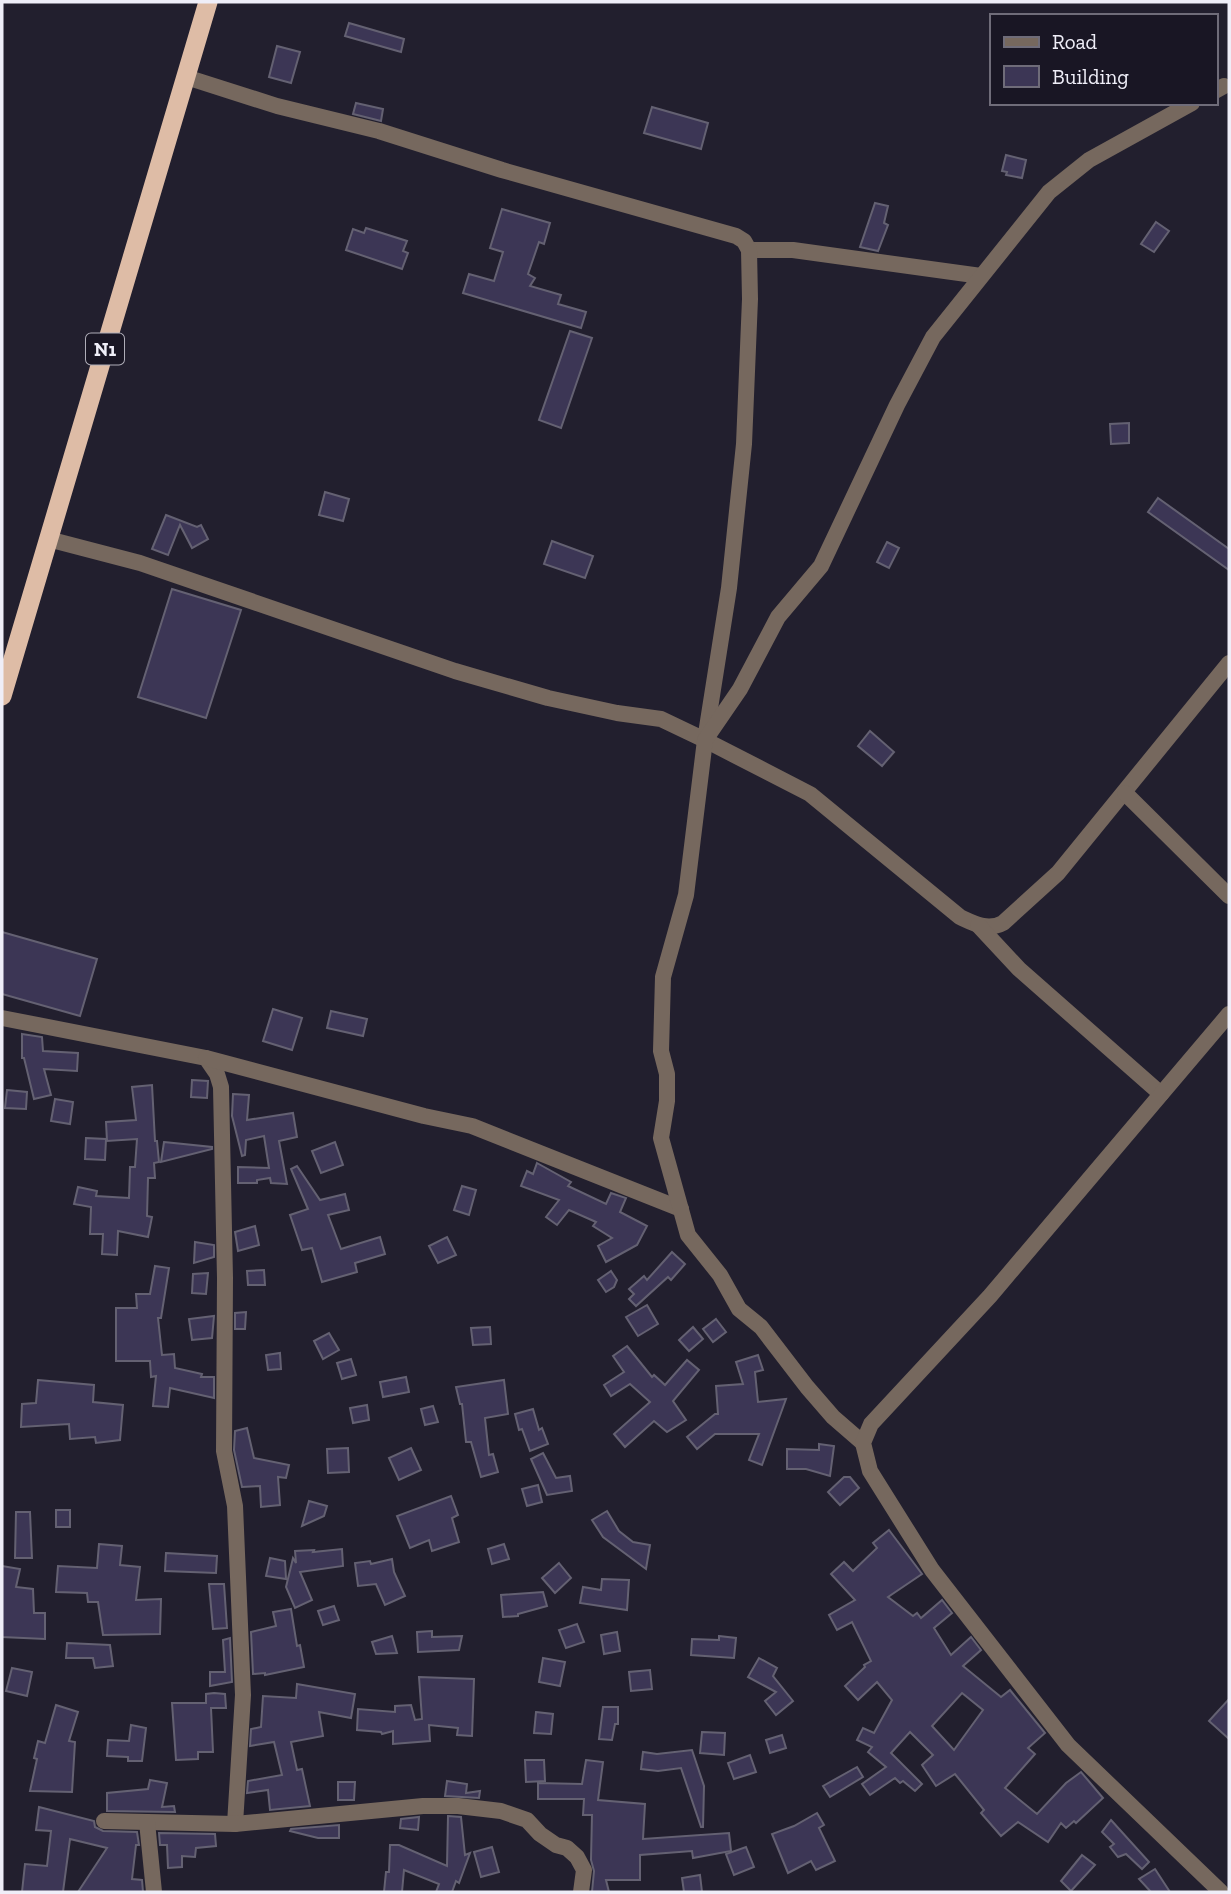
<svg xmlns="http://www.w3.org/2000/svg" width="1231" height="1894" font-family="'Zilla Slab',serif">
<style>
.building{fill:#3c3655;stroke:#646172;stroke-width:2;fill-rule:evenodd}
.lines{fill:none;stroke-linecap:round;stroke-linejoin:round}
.minor{stroke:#76685e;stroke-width:16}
.trunk{stroke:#debca6;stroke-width:19}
.labels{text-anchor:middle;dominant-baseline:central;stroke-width:5;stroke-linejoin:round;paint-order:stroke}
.shield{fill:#191624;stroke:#afadb8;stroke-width:2}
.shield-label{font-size:19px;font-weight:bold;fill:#efeef8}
</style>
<rect width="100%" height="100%" fill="#221f2e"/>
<!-- building -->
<g class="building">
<polygon points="349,23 404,39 401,52 345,36"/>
<polygon points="277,46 300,52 291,83 269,77"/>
<polygon points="356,103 383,109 381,121 353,114"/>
<polygon points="652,107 708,123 701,149 644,133"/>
<polygon points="1006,155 1026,160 1022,178 1006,175 1007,172 1002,171"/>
<polygon points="875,203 888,206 884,223 888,225 878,251 860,247"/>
<polygon points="502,209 550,223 544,244 539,242 528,274 535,278 530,286 561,295 558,304 586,312 581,328 463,293 469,274 494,281 503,252 490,248"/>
<polygon points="1156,222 1169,231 1154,252 1141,244"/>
<polygon points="366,228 407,241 403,251 408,253 402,269 346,250 353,229 364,233"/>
<polygon points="570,331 592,338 561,428 539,420"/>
<polygon points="1129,423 1129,443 1111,444 1110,424"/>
<polygon points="325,492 349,499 343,521 319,515"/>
<polygon points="1158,498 1229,549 1229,570 1148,512"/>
<polygon points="166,515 197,527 201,525 208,539 192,548 180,525 168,555 152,549"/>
<polygon points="552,541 593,556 585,578 544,564"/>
<polygon points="887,542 899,548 889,568 877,562"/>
<polygon points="172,589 241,610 206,718 138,697"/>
<polygon points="870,731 894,752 882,766 858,746"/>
<polygon points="2,932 97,959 80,1016 2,994"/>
<polygon points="273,1009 302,1018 292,1050 263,1041"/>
<polygon points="331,1011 367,1019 363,1036 327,1028"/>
<polygon points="22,1034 42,1037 43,1051 78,1053 77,1071 44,1069 51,1095 34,1099 24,1058 22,1058"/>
<polygon points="192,1080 208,1081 207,1098 191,1097"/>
<polygon points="152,1085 155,1141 157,1141 159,1162 154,1163 155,1178 148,1178 147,1216 152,1217 148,1237 118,1231 117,1255 102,1254 103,1234 90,1234 91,1207 74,1204 78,1187 97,1191 96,1196 129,1198 130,1167 135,1167 137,1139 107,1141 106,1122 136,1120 132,1087"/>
<polygon points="7,1090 27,1092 26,1109 5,1108"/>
<polygon points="233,1094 249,1095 247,1120 293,1113 297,1137 279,1141 287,1184 271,1183 270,1178 257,1180 257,1183 238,1183 238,1167 269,1168 264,1136 246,1140 245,1155 242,1156 232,1116"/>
<polygon points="55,1099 73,1102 70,1124 51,1121"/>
<polygon points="86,1138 106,1139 105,1160 85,1159"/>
<polygon points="164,1142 212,1147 212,1149 161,1162"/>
<polygon points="335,1142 343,1165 321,1173 312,1151"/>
<polygon points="537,1163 571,1182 568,1186 606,1204 611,1193 626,1198 620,1212 647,1226 637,1245 606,1262 598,1246 612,1238 593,1226 596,1222 569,1210 557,1225 546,1217 559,1200 521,1186 527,1171 533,1174"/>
<polygon points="297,1166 320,1200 345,1194 349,1210 328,1215 341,1249 380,1237 385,1254 355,1263 357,1272 322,1282 312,1248 302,1250 290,1215 308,1209 291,1169"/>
<polygon points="462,1186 476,1190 469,1215 454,1210"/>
<polygon points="255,1226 259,1245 238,1251 235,1232"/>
<polygon points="447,1237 456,1255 438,1263 429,1246"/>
<polygon points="195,1242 214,1245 214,1257 194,1263"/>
<polygon points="672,1252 685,1264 671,1280 668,1277 636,1306 629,1299 634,1294 629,1289 644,1276 647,1280"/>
<polygon points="155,1266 169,1268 161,1318 158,1318 162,1355 174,1354 175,1368 202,1374 201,1377 214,1377 214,1398 170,1388 168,1407 153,1406 156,1376 151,1377 150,1361 116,1361 116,1308 137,1308 136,1294 150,1294"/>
<polygon points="264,1270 265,1285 248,1285 247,1271"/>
<polygon points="611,1271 617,1280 614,1287 606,1292 598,1280"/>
<polygon points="208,1273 206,1294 192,1293 193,1274"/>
<polygon points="647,1305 658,1324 638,1336 626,1317"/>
<polygon points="246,1312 245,1329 235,1329 235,1313"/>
<polygon points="214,1316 212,1338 192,1340 189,1319"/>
<polygon points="716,1319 726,1332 713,1342 703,1329"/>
<polygon points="490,1327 491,1344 473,1345 471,1328"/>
<polygon points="693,1327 703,1339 689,1351 679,1340"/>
<polygon points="329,1333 339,1350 323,1359 314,1341"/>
<polygon points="627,1346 652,1377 654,1375 665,1385 687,1360 699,1370 673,1401 686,1420 667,1432 654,1421 625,1447 614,1434 650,1402 630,1384 611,1396 604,1385 624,1372 613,1356"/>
<polygon points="280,1353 281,1369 268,1370 266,1355"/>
<polygon points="758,1355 763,1370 755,1372 758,1402 786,1399 762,1465 749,1460 759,1434 715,1434 697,1449 687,1437 715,1414 718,1414 716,1386 743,1384 736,1362"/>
<polygon points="351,1359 356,1375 342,1379 337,1363"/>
<polygon points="406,1377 409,1392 383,1397 380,1382"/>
<polygon points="38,1380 94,1385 93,1402 123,1405 120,1440 96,1443 95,1437 70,1439 69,1424 21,1427 22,1404 36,1403"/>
<polygon points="504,1380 508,1414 485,1418 489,1455 493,1454 498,1472 481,1477 471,1442 466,1442 462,1404 460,1404 456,1387"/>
<polygon points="367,1405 369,1420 353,1423 350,1408"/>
<polygon points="433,1406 438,1422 425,1425 421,1409"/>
<polygon points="533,1409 539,1430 542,1428 548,1444 530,1451 522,1429 519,1430 515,1414"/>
<polygon points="247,1428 254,1458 289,1465 286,1478 278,1477 280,1505 261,1507 260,1486 242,1487 234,1450 235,1431"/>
<polygon points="819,1444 834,1446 830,1476 806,1469 787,1469 787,1449 819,1450"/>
<polygon points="348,1448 349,1472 328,1473 327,1449"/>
<polygon points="411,1448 421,1470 399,1480 389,1458"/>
<polygon points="543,1453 556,1478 570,1476 572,1491 547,1495 531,1459"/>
<polygon points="844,1477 850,1477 859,1488 840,1505 828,1492"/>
<polygon points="538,1485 542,1502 527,1506 522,1489"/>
<polygon points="451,1496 458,1515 452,1518 459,1542 432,1551 429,1540 410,1548 397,1516"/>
<polygon points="309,1501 327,1506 324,1516 302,1526"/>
<rect x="56" y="1510" width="14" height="17"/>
<polygon points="607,1511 619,1531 633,1542 650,1545 646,1569 603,1537 592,1520"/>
<polygon points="16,1512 30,1512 32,1558 15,1558"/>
<path d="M889 1530 922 1574 888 1597 913 1616 917 1613 921 1618 942 1600 952 1613 934 1628 951 1655 971 1637 981 1650 963 1666 1001 1697 1010 1690 1045 1733 1028 1748 1035 1754 1005 1788 1037 1814 1066 1783 1081 1772 1103 1798 1076 1823 1074 1821 1066 1828 1061 1823 1048 1842 1018 1822 1001 1836 981 1813 984 1810 955 1774 936 1786 922 1765 933 1755 910 1732 891 1753 922 1784 915 1791 903 1781 900 1783 895 1778 870 1795 862 1784 886 1767 868 1752 872 1747 857 1740 863 1728 874 1733 892 1700 877 1682 858 1700 845 1686 865 1667 864 1665 871 1661 852 1622 837 1630 829 1615 855 1600 831 1574 844 1562 853 1571 877 1548 873 1543ZM962 1693 983 1710 954 1750 932 1726Z"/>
<polygon points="99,1544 122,1546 120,1565 140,1567 136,1600 161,1599 160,1634 103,1635 98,1602 88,1602 87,1593 56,1592 58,1566 97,1568"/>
<polygon points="504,1544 509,1559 492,1564 488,1549"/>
<polygon points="342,1549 343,1566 300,1572 312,1600 295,1608 286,1587 293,1558 296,1563 295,1551 314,1550 313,1552"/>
<polygon points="166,1553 217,1556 216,1573 165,1571"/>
<polygon points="270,1558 285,1561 286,1579 266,1576"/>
<polygon points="392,1559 394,1572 405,1596 385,1605 376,1584 358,1586 355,1563 370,1561 371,1564"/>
<polygon points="559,1563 571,1578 555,1593 542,1578"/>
<polygon points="2,1566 20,1569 16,1587 33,1589 34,1613 45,1613 45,1639 2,1637"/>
<polygon points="602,1579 629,1580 627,1610 580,1603 583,1587 601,1590"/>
<polygon points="209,1584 224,1584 227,1628 213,1629"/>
<polygon points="543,1592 547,1606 518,1614 518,1616 503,1617 501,1595"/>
<polygon points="334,1606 339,1620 323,1625 318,1611"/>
<polygon points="291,1609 297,1646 300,1645 304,1667 265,1675 265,1673 253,1674 251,1632 276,1626 273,1612"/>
<polygon points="577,1624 584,1642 566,1648 559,1630"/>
<polygon points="432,1631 432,1637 462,1636 459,1650 418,1652 417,1632"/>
<polygon points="617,1632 620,1651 604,1654 601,1635"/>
<polygon points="392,1636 397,1653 376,1654 372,1642"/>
<polygon points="719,1636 736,1638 734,1658 691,1655 692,1639 719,1640"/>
<polygon points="230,1638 232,1682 210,1686 210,1672 225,1672 223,1640"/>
<polygon points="67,1643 110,1645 113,1666 95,1668 93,1658 66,1658"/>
<polygon points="543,1658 565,1662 560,1686 539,1682"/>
<polygon points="759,1658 777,1668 773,1676 793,1701 776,1715 765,1701 776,1692 748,1677"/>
<polygon points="12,1668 32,1672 27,1696 6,1691"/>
<polygon points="650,1670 652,1689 631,1691 629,1672"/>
<polygon points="419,1677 474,1679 472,1736 457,1735 458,1728 429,1725 430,1741 393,1744 393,1731 382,1734 381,1732 357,1730 358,1709 395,1712 395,1706 411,1705 415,1720 422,1719"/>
<polygon points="297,1684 355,1694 351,1718 319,1712 323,1736 291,1742 297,1770 302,1769 310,1806 270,1810 268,1790 247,1793 248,1781 282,1775 274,1742 250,1746 251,1729 261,1727 263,1696 296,1698"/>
<polygon points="214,1693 225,1694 226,1708 211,1708 213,1752 198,1752 198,1759 176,1760 172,1703 206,1703 206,1694"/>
<polygon points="1229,1699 1229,1739 1209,1721"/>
<polygon points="56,1705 78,1712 69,1741 75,1742 72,1792 30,1791 37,1759 34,1758 38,1741 45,1743"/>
<polygon points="603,1707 618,1707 618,1724 615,1724 612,1740 599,1739"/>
<polygon points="536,1712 553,1714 551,1734 534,1733"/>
<polygon points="131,1725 146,1728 142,1761 128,1761 128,1757 107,1756 108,1740 129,1741"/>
<polygon points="702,1732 725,1733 724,1755 700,1753"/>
<polygon points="782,1735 786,1748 770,1753 766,1740"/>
<polygon points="692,1750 704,1786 703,1827 701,1827 681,1768 658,1771 641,1769 643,1752 657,1754"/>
<polygon points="750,1755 756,1772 734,1779 728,1763"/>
<polygon points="525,1760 544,1760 545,1781 526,1782"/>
<polygon points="586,1760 603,1762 598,1800 645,1804 643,1839 729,1833 731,1851 693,1858 692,1851 640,1855 640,1880 606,1880 609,1892 592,1892 594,1871 591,1860 592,1815 583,1815 584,1799 538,1799 538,1783 582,1784"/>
<polygon points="857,1767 863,1777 830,1797 823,1786"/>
<polygon points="150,1780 167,1783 162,1807 174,1806 175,1812 107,1811 107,1793 148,1789"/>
<polygon points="447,1781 467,1784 466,1793 480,1791 479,1798 445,1796"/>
<polygon points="338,1782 355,1782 354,1800 338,1800"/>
<polygon points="39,1807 94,1821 95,1827 103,1831 137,1832 139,1845 136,1845 132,1879 142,1880 143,1892 78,1892 107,1848 70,1839 63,1892 22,1892 25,1864 47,1866 51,1831 36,1830"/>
<polygon points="817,1813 824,1825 819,1828 835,1861 816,1870 811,1861 788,1873 772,1834 794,1826"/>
<polygon points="448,1816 461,1817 465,1855 470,1853 459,1883 456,1881 452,1892 436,1892 439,1884 404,1870 402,1892 384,1892 386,1872 389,1872 390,1845 399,1845 447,1866"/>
<polygon points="419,1817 418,1830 400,1828 401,1819"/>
<polygon points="1111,1820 1149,1862 1142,1869 1126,1854 1118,1857 1110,1847 1114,1844 1102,1832"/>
<polygon points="339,1825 339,1838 318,1838 290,1831 291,1829"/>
<polygon points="159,1833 215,1834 216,1846 196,1848 195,1857 182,1856 182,1867 168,1868 167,1845 160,1845"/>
<polygon points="492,1847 499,1872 481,1877 474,1852"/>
<polygon points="746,1847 754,1867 734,1875 726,1854"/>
<polygon points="1082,1855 1095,1865 1071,1891 1061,1881"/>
<polygon points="1155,1869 1170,1892 1151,1892 1139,1879"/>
<polygon points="700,1875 702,1892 684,1892 682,1878"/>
</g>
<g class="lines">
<!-- minor -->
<g class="minor">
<polyline points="1215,91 1224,86"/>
<polyline points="749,250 793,250 981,276"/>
<polyline points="48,539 140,563 455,671 548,698 617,713 661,719 705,740 729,588 744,444 750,299 749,250 744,241 736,236 502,170 379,131 277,106 186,77"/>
<path d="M705 740 810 794 960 917C975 924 988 931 1003 923L1058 873 1229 663"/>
<polyline points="1125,793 1229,896"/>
<polyline points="978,925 1019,969 1161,1094"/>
<polyline points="2,1018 206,1058 217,1074 221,1087 225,1278 224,1451 235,1506 243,1695 235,1824"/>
<polyline points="206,1058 424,1116 472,1126 681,1209"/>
<polyline points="863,1443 833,1417 807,1387 761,1327 739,1309 720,1275 688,1235 661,1138 667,1101 667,1074 661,1051 663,977 686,895 705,740 740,689 778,617 821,566 897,405 933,337 1049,192 1089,160 1192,103"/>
<polyline points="104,1821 235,1824 423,1806 458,1806 501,1811 527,1820 540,1834 556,1845 567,1848 577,1857 584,1870 581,1892"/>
<polyline points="147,1822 154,1892"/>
<polyline points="1221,1892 1068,1745 932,1570 870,1471 863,1443 871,1424 990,1296 1229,1014"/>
</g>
<!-- trunk -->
<polyline class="trunk" points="2,696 208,2"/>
</g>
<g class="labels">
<!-- shield labels -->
<rect class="shield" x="86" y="333.5" width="38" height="31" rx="5"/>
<g class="shield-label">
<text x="105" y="349">N1</text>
</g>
</g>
<!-- border -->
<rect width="1231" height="1894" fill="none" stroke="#efeef8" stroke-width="7"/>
<!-- legend -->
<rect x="990" y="14" width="228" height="91" fill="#191624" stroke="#6f6c79" stroke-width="2"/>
<rect x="1004" y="37" width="35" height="10" fill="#76685e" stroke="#6f6c79" stroke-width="2"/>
<text x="1052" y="49" font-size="21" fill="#efeef8">Road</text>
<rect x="1004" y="66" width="35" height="21" fill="#3c3655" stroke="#6f6c79" stroke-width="2"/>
<text x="1052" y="84" font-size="21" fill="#efeef8">Building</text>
</svg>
